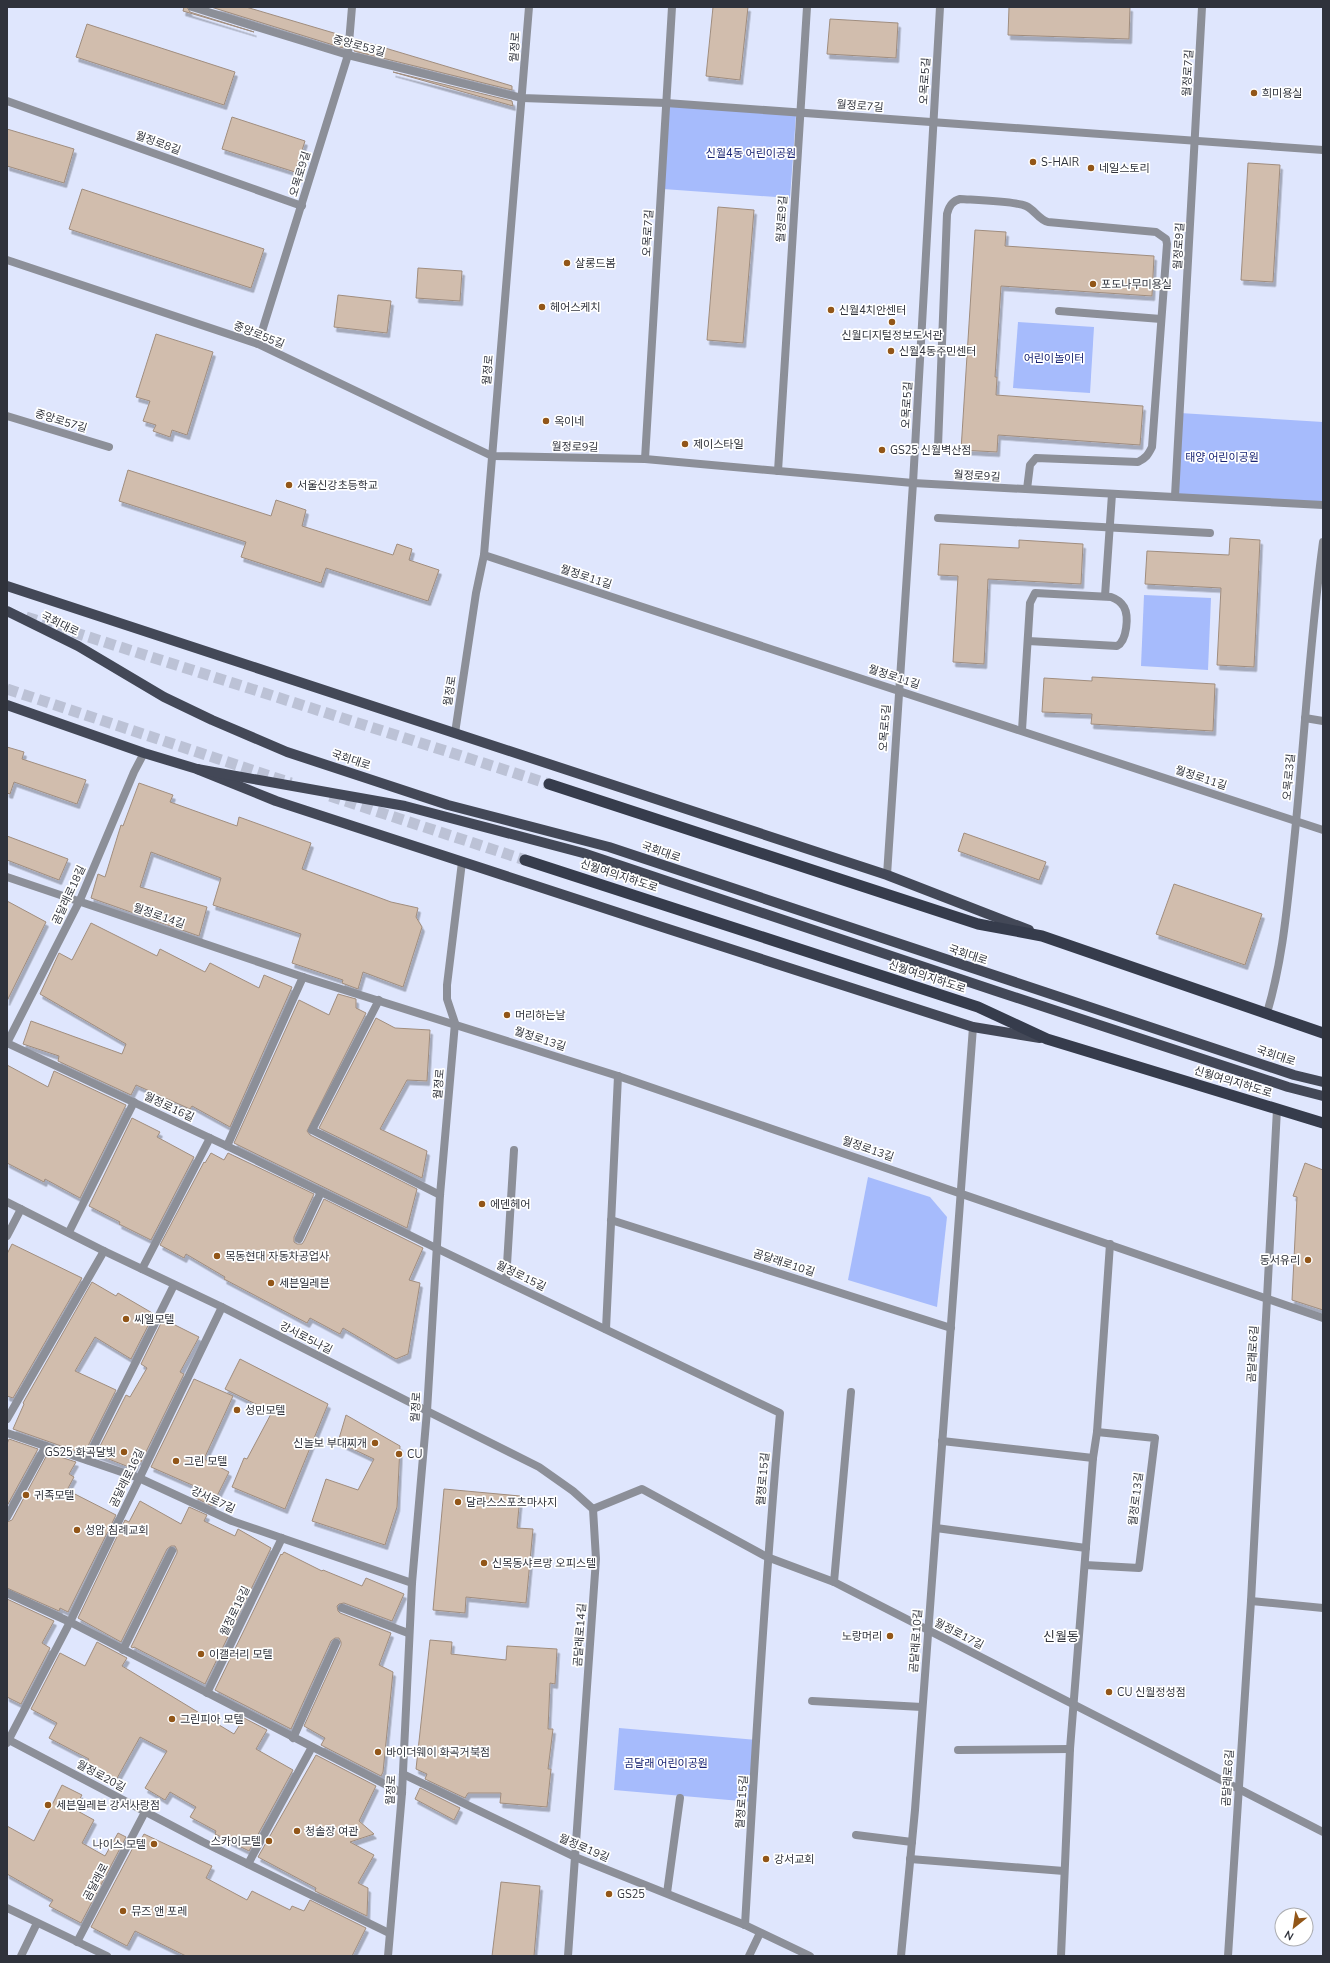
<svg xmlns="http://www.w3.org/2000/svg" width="1330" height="1963" font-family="'Nunito Sans','Noto Sans KR',sans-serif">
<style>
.green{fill:#a6bbfc}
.building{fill:#d1bdad;stroke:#a08d7e;filter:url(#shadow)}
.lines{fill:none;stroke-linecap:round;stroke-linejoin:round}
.trunk-tunnel{stroke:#bcc2d6;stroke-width:11;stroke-dasharray:11 5.5;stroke-linecap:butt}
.service{stroke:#8c8f98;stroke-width:8}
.minor{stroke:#8c8f98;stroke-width:8}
.tertiary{stroke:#8c8f98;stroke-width:8}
.primary{stroke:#434857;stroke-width:10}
.trunk{stroke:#363c4c;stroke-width:11}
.poi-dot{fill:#925618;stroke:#fff;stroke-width:1.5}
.labels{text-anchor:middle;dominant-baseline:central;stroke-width:3.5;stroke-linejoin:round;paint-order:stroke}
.street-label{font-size:11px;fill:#2f323b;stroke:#fff}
.poi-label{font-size:11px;fill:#2f323b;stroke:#fff;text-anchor:start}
.park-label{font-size:11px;fill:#192474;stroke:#fff}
.quarter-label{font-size:13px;fill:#2f323b;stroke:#fff}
</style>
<defs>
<filter id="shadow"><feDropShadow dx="2.5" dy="4.5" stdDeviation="0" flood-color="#0004"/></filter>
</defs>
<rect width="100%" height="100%" fill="#dfe6fd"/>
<!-- green -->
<g class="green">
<polygon points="668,105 796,115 790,198 663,189"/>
<polygon points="1018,322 1094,327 1090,393 1013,388"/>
<polygon points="1180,413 1323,422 1323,505 1175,496"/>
<polygon points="1144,595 1211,598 1208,670 1141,666"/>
<polygon points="868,1177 930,1197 947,1217 937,1307 848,1280"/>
<polygon points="619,1728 757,1740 752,1802 614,1790"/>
</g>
<!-- building -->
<g class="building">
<polygon points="184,7 187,7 190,12 254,32 183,11"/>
<polygon points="211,7 246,7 344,36 343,48"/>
<polygon points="713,7 748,7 740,80 706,76"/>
<polygon points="1009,7 1130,7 1129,39 1008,35"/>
<polygon points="830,19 898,23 896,58 827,54"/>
<polygon points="87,24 235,72 224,105 76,57"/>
<polygon points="355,39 512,86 512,90 354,51"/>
<polygon points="393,72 512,101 513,106"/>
<polygon points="232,117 305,141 295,172 222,149"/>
<polygon points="7,129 74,149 64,183 7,166"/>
<polygon points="1248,163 1280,165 1273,282 1241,280"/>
<polygon points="82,189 264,249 251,288 69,229"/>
<polygon points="718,207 754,210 743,343 707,340"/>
<polygon points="975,230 1006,232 1005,246 1154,256 1152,296 1001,286 995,377 997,377 996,395 1143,406 1140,445 998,435 997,452 961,450"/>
<polygon points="418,268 462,271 460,301 416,298"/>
<polygon points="338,295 391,301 387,333 334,327"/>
<polygon points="156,334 213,352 187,435 172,430 170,437 153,431 156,425 143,421 150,401 136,397"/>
<polygon points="128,470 271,516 276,500 306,510 302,526 393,555 397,544 412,549 409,560 439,570 428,601 326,568 321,583 241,557 246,542 119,501"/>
<polygon points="1230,538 1260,540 1254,667 1217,665 1221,588 1145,584 1147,551 1229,555"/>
<polygon points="1019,540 1083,544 1081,584 988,579 984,664 953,662 958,576 938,575 940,544 1019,548"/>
<polygon points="1092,677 1215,684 1213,731 1091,724 1092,714 1042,712 1044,678 1092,681"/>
<polygon points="7,747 24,752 22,759 86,780 77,804 14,782 10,794 7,793"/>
<polygon points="139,783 173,795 170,802 237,826 239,817 311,843 302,869 391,902 418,908 416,917 422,927 403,987 363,972 358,989 342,983 343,980 292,963 301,934 213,905 221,878 151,852 140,887 207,907 199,936 91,898 98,874 105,877 121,825 123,826"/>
<polygon points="964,833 1046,862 1039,880 958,851"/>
<polygon points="7,836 68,859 59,880 7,860"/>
<polygon points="1174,884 1262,914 1245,965 1156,934"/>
<polygon points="7,901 46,922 7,1001"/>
<polygon points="91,923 157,956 160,949 205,972 210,963 259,988 264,975 292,987 230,1127 192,1106 190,1109 136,1085 131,1095 58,1061 59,1056 23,1044 31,1021 122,1054 126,1044 40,994 59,953 72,960"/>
<polygon points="338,994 356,999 356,1008 366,1013 307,1131 310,1135 417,1189 407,1228 234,1143 299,1000 329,1015"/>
<polygon points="376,1018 395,1028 430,1030 427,1081 407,1080 380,1129 427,1151 422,1178 319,1128"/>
<polygon points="7,1065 48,1087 54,1071 126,1105 80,1198 45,1179 44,1182 7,1163"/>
<polygon points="132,1118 160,1132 157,1137 194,1157 151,1240 119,1224 120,1222 89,1206"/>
<polygon points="211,1153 224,1160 228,1153 314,1194 294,1237 294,1242 297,1244 302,1244 304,1241 324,1199 423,1248 409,1280 420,1283 408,1354 396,1359 343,1328 340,1334 310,1318 307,1323 224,1279 225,1277 186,1254 184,1258 160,1245 204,1162 205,1163"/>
<polygon points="1305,1163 1323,1170 1323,1310 1292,1300 1297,1197 1293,1196"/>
<polygon points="12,1244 82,1278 13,1398 7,1396 7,1254"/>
<polygon points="92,1282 116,1296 118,1293 154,1314 131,1359 95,1337 75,1371 116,1390 86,1450 83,1449 81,1453 13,1429 24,1404 23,1403"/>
<polygon points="163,1319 199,1337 180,1372 184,1374 141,1462 137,1460 134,1469 96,1454 126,1395 130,1397 147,1368 141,1364"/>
<polygon points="240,1359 328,1404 285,1509 232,1487 244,1458 247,1459 272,1412 225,1389"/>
<polygon points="194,1379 233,1396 204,1459 229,1472 212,1506 194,1497 199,1488 151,1467"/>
<polygon points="346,1415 400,1446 397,1507 385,1545 312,1521 326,1479 358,1490 374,1459 338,1442"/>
<polygon points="9,1439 38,1449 7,1506 7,1444"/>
<polygon points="48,1453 76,1462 69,1474 74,1477 67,1490 116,1515 68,1612 60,1608 59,1611 7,1588 7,1522 12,1520"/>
<polygon points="444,1489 520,1496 517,1528 533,1529 526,1603 466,1597 465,1613 433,1610"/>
<polygon points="140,1501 181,1524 189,1507 207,1515 204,1521 235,1536 238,1529 271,1548 205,1684 134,1647 133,1648 131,1647 177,1553 177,1550 175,1546 171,1546 167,1549 121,1642 78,1618 125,1520 129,1522"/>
<polygon points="284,1552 322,1571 323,1570 362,1586 366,1578 404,1594 392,1621 344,1603 339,1604 337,1606 338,1611 340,1613 391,1633 379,1665 393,1672 383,1772 381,1776 321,1745 325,1738 304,1726 341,1645 341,1642 339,1638 335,1638 331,1641 291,1729 215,1690 281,1554 282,1555"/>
<polygon points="7,1599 54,1621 42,1643 50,1648 21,1704 7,1697"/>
<polygon points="430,1640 452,1642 451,1654 506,1660 507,1646 557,1649 555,1684 550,1683 548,1729 553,1729 548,1769 551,1769 547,1807 500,1803 501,1793 468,1793 465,1798 425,1779 427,1774 416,1769"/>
<polygon points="97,1642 127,1658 122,1666 234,1734 244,1718 267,1730 256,1749 293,1770 249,1851 215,1834 216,1831 190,1817 196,1807 170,1792 165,1800 145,1788 167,1751 140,1737 116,1780 86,1764 89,1759 49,1738 57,1723 31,1709 60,1653 85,1666"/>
<polygon points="316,1755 376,1786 359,1821 374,1834 350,1842 374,1855 358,1883 368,1888 367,1916 315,1891 316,1888 258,1857"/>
<polygon points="62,1785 82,1795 74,1809 94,1820 82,1843 105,1856 118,1833 126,1837 81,1923 49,1906 53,1900 7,1874 7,1826 34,1841"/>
<polygon points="420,1788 460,1808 454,1820 415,1799"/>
<polygon points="144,1834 212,1866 206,1878 247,1900 252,1891 290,1910 292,1906 304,1911 310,1900 366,1928 352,1956 186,1956 135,1931 127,1946 91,1927 136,1842 139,1843"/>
<polygon points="501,1882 540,1886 534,1956 492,1956"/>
</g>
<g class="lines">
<!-- trunk-tunnel -->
<g class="trunk-tunnel">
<polyline points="26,617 549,784"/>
<polyline points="7,689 291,783"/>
<polyline points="330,796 525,860"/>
</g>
<!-- service -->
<g class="service">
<polyline points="1059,311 1161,319"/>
<path d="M938 446 947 214C949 206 952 201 960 199 975 200 1014 201 1026 206 1035 210 1038 219 1048 222L1156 232 1166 239 1167 244 1152 447C1148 455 1146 458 1138 462L1036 458 1030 465 1027 489"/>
<polyline points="938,518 1210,533"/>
<polyline points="1105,596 1112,494"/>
<polyline points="1305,718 1323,721"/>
<path d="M1022 730 1030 603 1035 593 1111 597C1117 599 1121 602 1124 607 1129 616 1127 641 1117 646L1028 641"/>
<polyline points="144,753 134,772 80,900 7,1043 227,1146 438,1249"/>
<polyline points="379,1000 312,1130 440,1195"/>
<polyline points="227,1146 303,977"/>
<polyline points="69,1232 134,1102"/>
<polyline points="7,1236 21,1209"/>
<polyline points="299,1239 321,1192"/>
<polyline points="142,1269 210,1138"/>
<polyline points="7,1419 104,1251"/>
<polyline points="87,1460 174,1285"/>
<polyline points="7,1517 46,1446"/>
<polyline points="7,1593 70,1622 402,1793"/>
<polyline points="342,1608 408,1633"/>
<polyline points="123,1650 172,1551"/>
<polyline points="207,1693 282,1538"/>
<polyline points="293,1738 336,1643"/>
<polyline points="7,1739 203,1842 389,1933"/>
<polyline points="7,1743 70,1622 222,1307"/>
<polyline points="248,1864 312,1747"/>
<polyline points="77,1942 145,1812"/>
</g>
<!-- minor -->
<g class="minor">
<polyline points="192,7 348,55 522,98 666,103 1323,150"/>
<polyline points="7,101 302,206"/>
<polyline points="7,260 258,344 492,456 645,459 913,483 1323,505"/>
<polyline points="258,344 348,55 352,7"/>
<polyline points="7,416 109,447"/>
<polyline points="645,459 672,7"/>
<polyline points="778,471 807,7"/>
<polyline points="1175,496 1202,7"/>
<polyline points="484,555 1323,830"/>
<polyline points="887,875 913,483 940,7"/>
<polyline points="7,877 303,977 618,1076 1323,1318"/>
<path d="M1267 1013C1283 959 1287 907 1293 852 1304 749 1309 645 1323 542"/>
<polyline points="611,1220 951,1328"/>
<path d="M438 1249 780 1413C765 1583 755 1754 745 1925"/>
<polyline points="506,1281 514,1150"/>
<polyline points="606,1329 618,1076"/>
<polyline points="427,1411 539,1467 573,1491 593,1509 596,1559 568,1956"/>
<polyline points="7,1433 139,1478 232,1521 412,1583"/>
<polyline points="942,1441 1093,1458"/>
<polyline points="593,1509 642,1489 767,1557 834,1582 1323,1832"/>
<polyline points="936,1528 1086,1548"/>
<polyline points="1085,1565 1139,1568 1155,1438 1097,1432"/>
<polyline points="834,1582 851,1392"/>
<polyline points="1251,1601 1323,1608"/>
<polyline points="812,1701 922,1707"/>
<polyline points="958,1750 1070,1749"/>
<polyline points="403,1774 575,1857 745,1925 810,1956"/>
<polyline points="856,1835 912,1842"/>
<polyline points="910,1859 1064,1871"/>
<polyline points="667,1893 680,1798"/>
<polyline points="21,1956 37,1923"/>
<polyline points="749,1956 760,1933"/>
<polyline points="901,1956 915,1810 973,1027"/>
<polyline points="1061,1956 1070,1749 1093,1458 1097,1432 1110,1244"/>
<polyline points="1228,1956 1251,1601 1277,1109"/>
</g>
<!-- tertiary -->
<g class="tertiary">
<polyline points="455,733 476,593 484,555 529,7"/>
<polyline points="7,1202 104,1251 222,1307 427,1411"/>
<polyline points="7,1908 107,1956"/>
<polyline points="388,1956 402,1793 412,1583 427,1411 440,1195 455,1023 447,999 447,985 462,862"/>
</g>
<!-- primary -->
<g class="primary">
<polyline points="7,586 887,875 1029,930"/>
<polyline points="7,611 78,646 164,697 212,720 287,752 448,805 609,847 1294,1075 1323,1082"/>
<polyline points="7,705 144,753 197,769 276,801 659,926 973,1027 1040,1038"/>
<polyline points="197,769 405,806 583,853 996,991 1288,1087 1323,1096"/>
</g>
<!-- trunk -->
<g class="trunk">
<polyline points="549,784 978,924 1042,936 1323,1033"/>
<polyline points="525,860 978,1007 1047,1039 1323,1123"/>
</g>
</g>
<!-- markers -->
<g class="poi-dot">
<circle cx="1254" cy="93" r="4"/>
<circle cx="1033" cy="162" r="4"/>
<circle cx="1091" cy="168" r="4"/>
<circle cx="567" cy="263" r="4"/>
<circle cx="1093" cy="284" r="4"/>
<circle cx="542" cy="307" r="4"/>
<circle cx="831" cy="310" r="4"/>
<circle cx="892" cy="322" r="4"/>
<circle cx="891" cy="351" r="4"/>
<circle cx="546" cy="421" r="4"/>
<circle cx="685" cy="444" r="4"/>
<circle cx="882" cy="450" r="4"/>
<circle cx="289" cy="485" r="4"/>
<circle cx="507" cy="1015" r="4"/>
<circle cx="482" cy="1204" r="4"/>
<circle cx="217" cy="1256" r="4"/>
<circle cx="1308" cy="1260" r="4"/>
<circle cx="271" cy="1283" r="4"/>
<circle cx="126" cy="1319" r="4"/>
<circle cx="237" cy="1410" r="4"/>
<circle cx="375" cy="1443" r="4"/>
<circle cx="124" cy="1452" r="4"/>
<circle cx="399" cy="1454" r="4"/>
<circle cx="176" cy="1461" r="4"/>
<circle cx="26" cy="1495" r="4"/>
<circle cx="458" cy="1502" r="4"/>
<circle cx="77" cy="1530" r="4"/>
<circle cx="484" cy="1563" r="4"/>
<circle cx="890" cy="1636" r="4"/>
<circle cx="201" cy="1654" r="4"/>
<circle cx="1109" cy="1692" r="4"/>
<circle cx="172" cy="1719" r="4"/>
<circle cx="378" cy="1752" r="4"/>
<circle cx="48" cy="1805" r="4"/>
<circle cx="297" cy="1831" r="4"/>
<circle cx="269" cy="1841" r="4"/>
<circle cx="154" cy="1844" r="4"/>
<circle cx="766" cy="1859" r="4"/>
<circle cx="609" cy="1894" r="4"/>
<circle cx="123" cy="1911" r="4"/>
</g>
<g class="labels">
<!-- street labels -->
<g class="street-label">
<text transform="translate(359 46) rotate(15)">중앙로53길</text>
<text transform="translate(515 47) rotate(-86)">월정로</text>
<text transform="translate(1188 73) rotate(-87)">월정로7길</text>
<text transform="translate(925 81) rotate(-87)">오목로5길</text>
<text transform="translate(860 106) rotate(4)">월정로7길</text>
<text transform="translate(158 143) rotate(20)">월정로8길</text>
<text transform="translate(300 174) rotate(-73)">오목로9길</text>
<text transform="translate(782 219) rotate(-87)">월정로9길</text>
<text transform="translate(648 233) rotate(-87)">오목로7길</text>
<text transform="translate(1179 246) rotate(-87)">월정로9길</text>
<text transform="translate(259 335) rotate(22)">중앙로55길</text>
<text transform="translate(488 370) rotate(-85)">월정로</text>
<text transform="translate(907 405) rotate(-87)">오목로5길</text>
<text transform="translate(61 421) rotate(17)">중앙로57길</text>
<text transform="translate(575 447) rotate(1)">월정로9길</text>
<text transform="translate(977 476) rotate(3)">월정로9길</text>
<text transform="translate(586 577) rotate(18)">월정로11길</text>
<text transform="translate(60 624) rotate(26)">국회대로</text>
<text transform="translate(894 677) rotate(18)">월정로11길</text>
<text transform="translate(450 691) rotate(-81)">월정로</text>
<text transform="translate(885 728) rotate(-86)">오목로5길</text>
<text transform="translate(351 760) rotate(18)">국회대로</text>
<text transform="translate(1289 777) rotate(-85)">오목로3길</text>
<text transform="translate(1201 778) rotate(18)">월정로11길</text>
<text transform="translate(661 852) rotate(19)">국회대로</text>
<text transform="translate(619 876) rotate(18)">신월여의지하도로</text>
<text transform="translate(69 895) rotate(-65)">곰달래로18길</text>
<text transform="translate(159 916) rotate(19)">월정로14길</text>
<text transform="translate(968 955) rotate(18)">국회대로</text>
<text transform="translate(927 977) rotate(18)">신월여의지하도로</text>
<text transform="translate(540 1039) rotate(18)">월정로13길</text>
<text transform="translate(1276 1056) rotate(18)">국회대로</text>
<text transform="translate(1233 1082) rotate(17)">신월여의지하도로</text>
<text transform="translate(439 1084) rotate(-85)">월정로</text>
<text transform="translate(169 1107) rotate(25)">월정로16길</text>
<text transform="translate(868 1149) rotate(19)">월정로13길</text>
<text transform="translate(784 1263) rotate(18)">곰달래로10길</text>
<text transform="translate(521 1276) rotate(26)">월정로15길</text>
<text transform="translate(306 1338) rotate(27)">강서로5나길</text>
<text transform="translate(1253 1354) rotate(-87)">곰달래로6길</text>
<text transform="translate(416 1407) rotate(-86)">월정로</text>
<text transform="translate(127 1478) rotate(-64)">곰달래로16길</text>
<text transform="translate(763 1479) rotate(-85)">월정로15길</text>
<text transform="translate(1136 1499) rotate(-83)">월정로13길</text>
<text transform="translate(213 1500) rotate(25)">강서로7길</text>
<text transform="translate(235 1611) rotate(-64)">월정로18길</text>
<text transform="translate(959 1634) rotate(27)">월정로17길</text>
<text transform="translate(580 1635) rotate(-86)">곰달래로14길</text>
<text transform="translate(916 1641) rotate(-86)">곰달래로10길</text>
<text transform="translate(101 1776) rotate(28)">월정로20길</text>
<text transform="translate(1228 1778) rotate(-86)">곰달래로6길</text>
<text transform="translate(391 1790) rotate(-87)">월정로</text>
<text transform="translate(742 1802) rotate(-86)">월정로15길</text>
<text transform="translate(584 1848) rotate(23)">월정로19길</text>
<text transform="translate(96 1882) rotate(-62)">곰달래로</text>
</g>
<!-- poi labels -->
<g class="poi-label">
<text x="1262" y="93">희미용실</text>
<text x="1041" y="162">S-HAIR</text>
<text x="1099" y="168">네일스토리</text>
<text x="575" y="263">살롱드봄</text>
<text x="1101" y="284">포도나무미용실</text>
<text x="550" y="307">헤어스케치</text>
<text x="839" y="310">신월4치안센터</text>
<text x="892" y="335" text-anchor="middle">신월디지털정보도서관</text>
<text x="899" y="351">신월4동주민센터</text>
<text x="554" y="421">옥이네</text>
<text x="693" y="444">제이스타일</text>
<text x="890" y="450">GS25 신월벽산점</text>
<text x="297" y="485">서울신강초등학교</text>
<text x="515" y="1015">머리하는날</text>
<text x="490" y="1204">에덴헤어</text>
<text x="225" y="1256">목동현대 자동차공업사</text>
<text x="1300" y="1260" text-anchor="end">동서유리</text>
<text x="279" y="1283">세븐일레븐</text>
<text x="134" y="1319">씨엘모텔</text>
<text x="245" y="1410">성민모텔</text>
<text x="367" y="1443" text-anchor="end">신놀보 부대찌개</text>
<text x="116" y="1452" text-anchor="end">GS25 화곡달빛</text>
<text x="407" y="1454">CU</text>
<text x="184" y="1461">그린 모텔</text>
<text x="34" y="1495">귀족모텔</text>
<text x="466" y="1502">달라스스포츠마사지</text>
<text x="85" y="1530">성암 침례교회</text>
<text x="492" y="1563">신목동샤르망 오피스텔</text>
<text x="882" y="1636" text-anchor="end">노랑머리</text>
<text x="209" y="1654">이갤러리 모텔</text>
<text x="1117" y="1692">CU 신월정성점</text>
<text x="180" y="1719">그린피아 모텔</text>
<text x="386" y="1752">바이더웨이 화곡거북점</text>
<text x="56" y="1805">세븐일레븐 강서사랑점</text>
<text x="305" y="1831">청솔장 여관</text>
<text x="261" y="1841" text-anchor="end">스카이모텔</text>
<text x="146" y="1844" text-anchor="end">나이스 모텔</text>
<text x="774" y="1859">강서교회</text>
<text x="617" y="1894">GS25</text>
<text x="131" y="1911">뮤즈 앤 포레</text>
</g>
<!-- park labels -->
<g class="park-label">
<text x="751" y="153">신월4동 어린이공원</text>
<text x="1054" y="358">어린이놀이터</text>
<text x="1222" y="457">태양 어린이공원</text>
<text x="666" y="1763">곰달래 어린이공원</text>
</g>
<!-- quarter labels -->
<g class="quarter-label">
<text x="1061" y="1637">신월동</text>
</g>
</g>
<!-- border -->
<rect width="1330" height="1963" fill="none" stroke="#2f323b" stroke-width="16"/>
<!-- north arrow -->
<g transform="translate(1294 1927) rotate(210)"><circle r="19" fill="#ffffff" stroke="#acadb1"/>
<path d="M0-3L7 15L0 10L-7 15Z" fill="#925618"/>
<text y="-6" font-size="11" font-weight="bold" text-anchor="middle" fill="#2f323b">N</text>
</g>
</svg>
